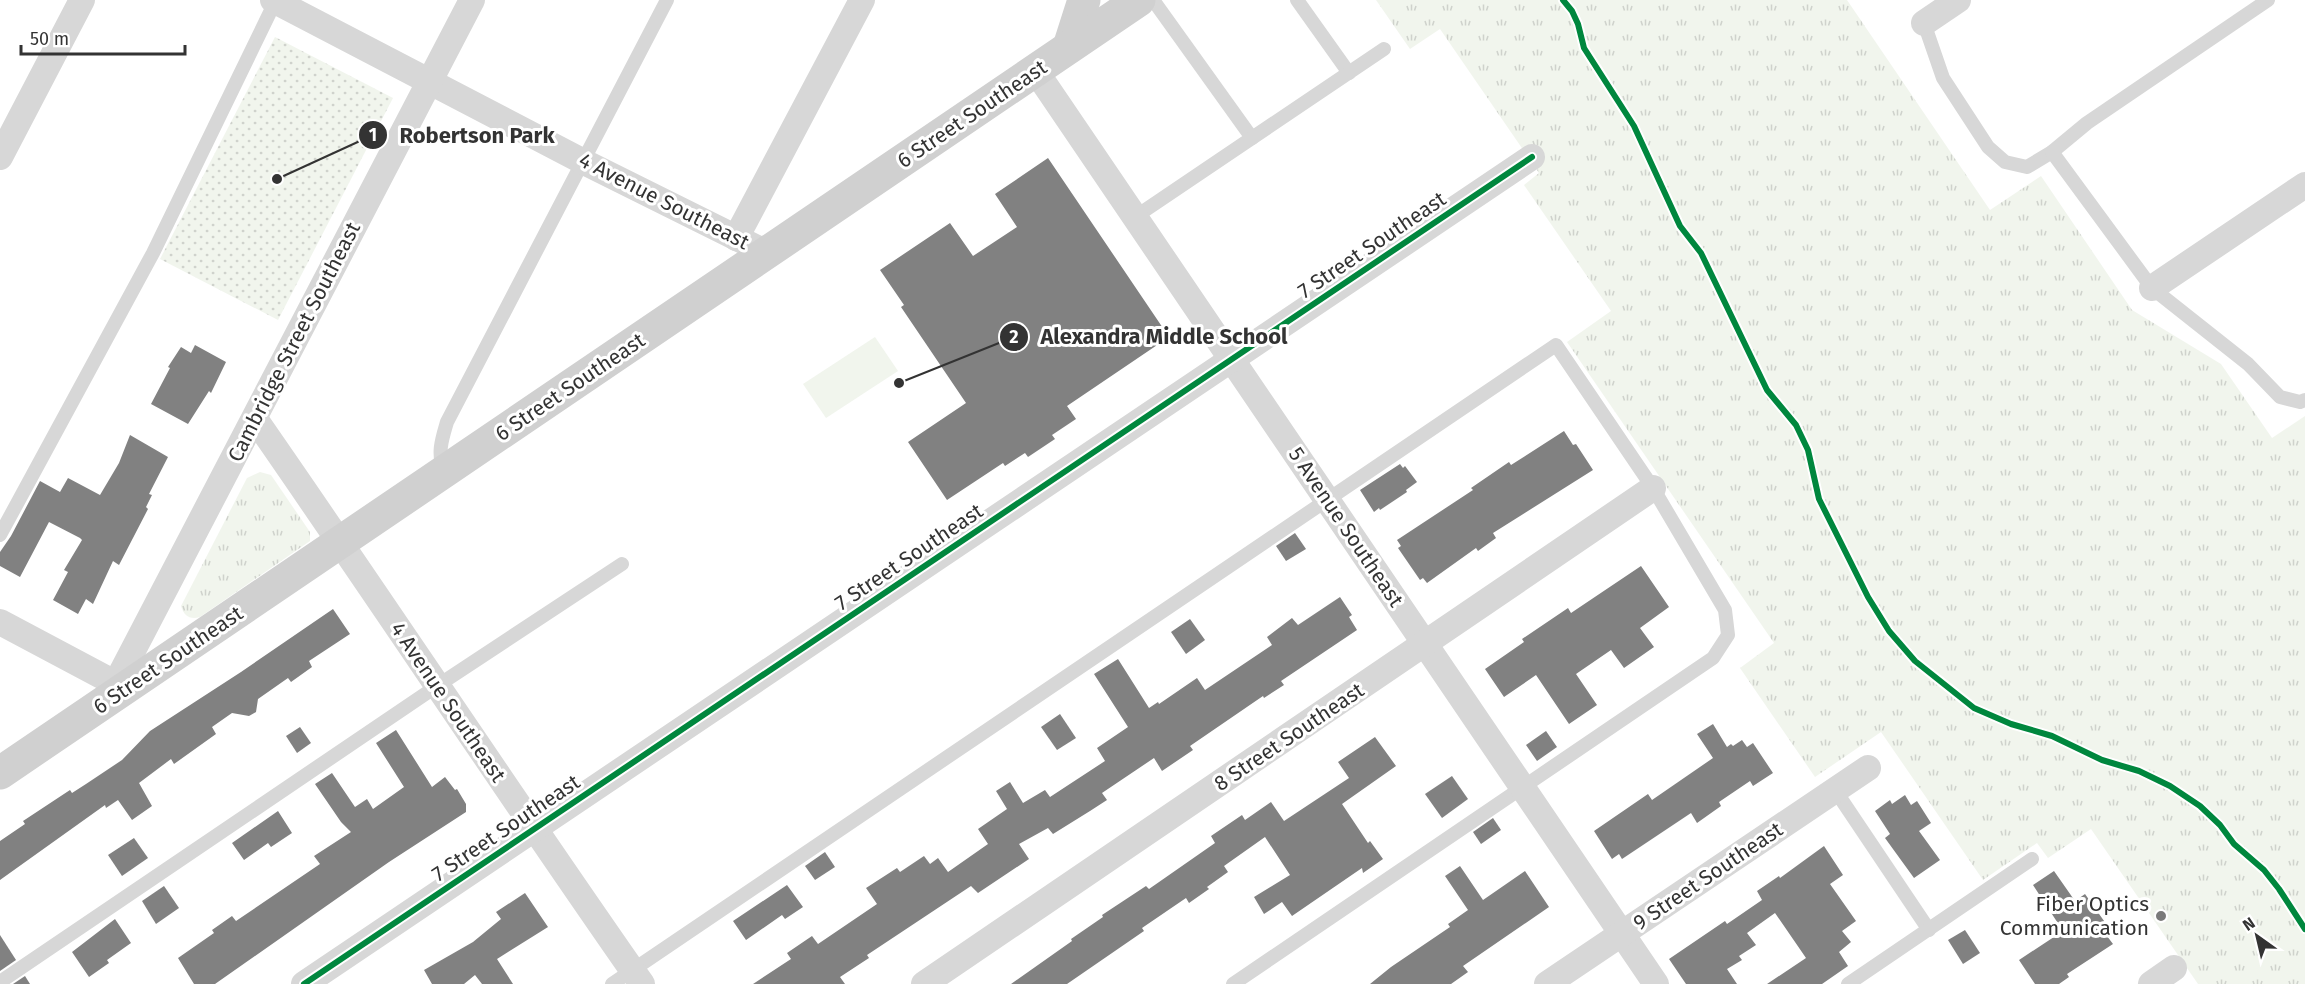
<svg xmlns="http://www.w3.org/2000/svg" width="2305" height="984" font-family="'Fira Sans',sans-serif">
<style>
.grass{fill:url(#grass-tufts)}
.park{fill:url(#park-dots)}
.pitch{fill:#f1f5ed}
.building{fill:#818181}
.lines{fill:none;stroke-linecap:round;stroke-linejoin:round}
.lane{stroke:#d7d7d7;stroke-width:14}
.street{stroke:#d7d7d7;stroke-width:26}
.secondary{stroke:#d0d0d0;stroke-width:33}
.cycleway-casing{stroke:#fff;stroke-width:10}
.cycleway{stroke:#00873e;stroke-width:6}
.poi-dot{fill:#7a7a7a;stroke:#fff;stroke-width:2}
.labels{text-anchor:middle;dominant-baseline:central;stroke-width:6;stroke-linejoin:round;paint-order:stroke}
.street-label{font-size:21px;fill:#333;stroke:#fff}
.poi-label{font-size:21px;fill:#333;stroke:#fff;text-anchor:end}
.leader{fill:none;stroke:#333;stroke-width:2}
.callout-dot{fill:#333;stroke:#fff;stroke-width:2}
.mark-label{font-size:18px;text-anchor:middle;font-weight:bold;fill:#fff}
.callout-label{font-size:22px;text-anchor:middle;font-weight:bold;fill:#333;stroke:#fff;stroke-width:6;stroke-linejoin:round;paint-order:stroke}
</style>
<defs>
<pattern id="grass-tufts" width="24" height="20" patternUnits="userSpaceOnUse" patternTransform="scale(1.5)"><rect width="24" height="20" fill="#f1f5ed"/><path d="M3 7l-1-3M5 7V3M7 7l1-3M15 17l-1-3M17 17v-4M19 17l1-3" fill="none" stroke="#cfd2cc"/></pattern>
<pattern id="park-dots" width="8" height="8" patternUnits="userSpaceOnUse" patternTransform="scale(1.5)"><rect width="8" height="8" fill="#f1f5ed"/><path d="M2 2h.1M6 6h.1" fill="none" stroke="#cfd2cc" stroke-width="1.8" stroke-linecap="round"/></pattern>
</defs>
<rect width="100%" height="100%" fill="#fff"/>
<!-- grass -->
<g class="grass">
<polygon points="1376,0 1847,0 1990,210 2041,176 2132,310 2221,364 2272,438 2305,416 2305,984 2198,984 2091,829 2048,858 2037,843 1983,880 1881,732 1815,777 1740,668 1774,643 1567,342 1611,311 1524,185 1539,173 1440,29 1410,49"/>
<path d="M260 472 271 475 310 532V541L200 617C190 620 184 616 181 606L247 478Z"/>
</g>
<!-- park -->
<polygon class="park" points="275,37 393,98 278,320 160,259"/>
<!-- pitch -->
<polygon class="pitch" points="875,337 898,371 826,418 803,384"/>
<!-- building -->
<g class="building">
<polygon points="1048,158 1169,337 1067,406 1076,419 1052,435 1055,439 1028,457 1025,453 1005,466 1003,463 947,500 908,442 966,403 901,307 904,305 880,270 950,223 973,256 1017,227 995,194"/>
<polygon points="195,345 226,362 211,393 209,391 188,424 151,404 170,368 168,367 181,347 191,353"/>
<polygon points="1564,431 1573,445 1576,444 1593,470 1493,533 1496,538 1478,551 1476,548 1427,583 1423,578 1420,580 1398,548 1401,546 1397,540 1473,490 1471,488 1509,462 1511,465"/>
<polygon points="130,435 168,457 149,494 152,495 146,507 148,509 119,565 113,561 93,604 86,599 78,614 53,600 68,572 64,570 82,540 80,538 49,522 20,577 0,566 0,552 11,536 40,481 60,492 68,478 100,495 119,463"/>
<polygon points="1400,464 1403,468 1405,466 1417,482 1406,490 1407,492 1380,510 1379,508 1374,512 1360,490"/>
<polygon points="1295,533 1306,549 1286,561 1276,546"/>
<polygon points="1641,566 1669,607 1640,628 1654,647 1624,668 1611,650 1576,674 1597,705 1569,724 1536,675 1504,697 1485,669 1524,642 1522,639 1568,608 1571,613"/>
<polygon points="1340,597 1352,615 1349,617 1357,630 1281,681 1284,685 1264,698 1263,696 1190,746 1193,750 1162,771 1154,758 1102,793 1107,800 1090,811 1053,834 1048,828 1019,844 1029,859 978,893 971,886 867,955 869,958 840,977 845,984 753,984 791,959 787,953 812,936 818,944 877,904 866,888 897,868 900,872 924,856 930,864 938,858 948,872 988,844 978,829 1007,809 996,791 1010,782 1023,803 1045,790 1050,797 1105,761 1097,748 1128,727 1094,674 1118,659 1149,708 1158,702 1159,704 1197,678 1205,690 1272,645 1267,637 1292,618 1298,625"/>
<polygon points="333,609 350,634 309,661 312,667 291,682 288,678 258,699 256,712 249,716 232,713 212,727 216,734 174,764 171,759 139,783 152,806 132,820 118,800 106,808 105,805 0,880 0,841 25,824 23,821 70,790 72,793 86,784 122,760 150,731 241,672"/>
<polygon points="1190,619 1205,640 1186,654 1171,632"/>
<polygon points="1060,714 1076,738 1057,750 1041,727"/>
<polygon points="1713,724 1727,747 1731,744 1733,746 1742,740 1747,747 1753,743 1773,773 1753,786 1750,781 1719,802 1721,806 1697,823 1691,813 1622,859 1619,854 1612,859 1594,831 1648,794 1652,800 1713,758 1697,734"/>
<polygon points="300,727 311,743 297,753 286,736"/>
<polygon points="396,730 432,787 445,777 455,790 457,789 466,804 466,812 389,862 215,984 194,984 178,958 214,933 212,930 232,916 236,921 320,864 314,856 351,832 341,822 315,784 332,773 355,807 367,799 373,809 404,787 376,743"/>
<polygon points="1546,731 1557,747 1537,761 1526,745"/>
<polygon points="1375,737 1396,766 1342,804 1368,843 1370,841 1383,859 1363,873 1362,868 1292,916 1282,902 1264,914 1254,897 1290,875 1265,837 1224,866 1228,872 1207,887 1209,889 1189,903 1186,898 1142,928 1144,931 1067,984 1011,984 1072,941 1071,939 1103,917 1102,915 1146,886 1149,889 1215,843 1211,836 1242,815 1245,820 1271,802 1284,821 1349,778 1338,762"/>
<polygon points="1452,776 1468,799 1442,818 1425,794"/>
<polygon points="1905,795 1911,805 1917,801 1931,823 1919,831 1940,860 1914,878 1885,838 1890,834 1875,811 1890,800 1892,804"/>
<polygon points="278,811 292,833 271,847 268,843 244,860 232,843"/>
<polygon points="1493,818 1501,830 1481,844 1473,832"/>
<polygon points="134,838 148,858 122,876 108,855"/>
<polygon points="1824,846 1843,875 1830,884 1856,921 1842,931 1851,942 1839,952 1848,966 1822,984 1767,984 1806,958 1775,913 1747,933 1756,945 1739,956 1742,960 1727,969 1737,984 1686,984 1669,959 1725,921 1727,924 1762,900 1757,891 1779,876 1780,878"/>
<polygon points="825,852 835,867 815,880 805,866"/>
<polygon points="1460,866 1483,900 1525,871 1549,907 1463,966 1468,972 1451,984 1370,984 1391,967 1450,927 1448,924 1468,910 1445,876"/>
<polygon points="2054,871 2075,901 2085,894 2109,928 2104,932 2113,944 2067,974 2069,977 2059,984 2035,984 2019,960 2063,931 2033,885"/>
<polygon points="787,885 803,907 785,919 782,915 746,940 733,921"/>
<polygon points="164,886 179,908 156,924 142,901"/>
<polygon points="525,893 548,927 497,959 513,984 482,984 475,975 464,984 432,984 424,970 473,942 501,919 496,912"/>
<polygon points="115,919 131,943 107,960 109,963 89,977 72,952"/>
<polygon points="1965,930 1980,953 1963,964 1948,940"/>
<polygon points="0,935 16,960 0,971"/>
<polygon points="25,976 30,984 13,984"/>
</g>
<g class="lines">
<!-- lane -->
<g class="lane">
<polyline points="1153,0 1252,138"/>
<polyline points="1297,0 1349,73"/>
<polyline points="1924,23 1943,78 1988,147 2005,162 2027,167 2052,152 2152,288 2248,364 2280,397 2300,402 2305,400"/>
<polyline points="2052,152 2087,123 2268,0"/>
<polyline points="1135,217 1384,49"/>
<path d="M444 470C437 453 442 439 447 422L667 0"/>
<polyline points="0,535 153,253 276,0"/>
<polyline points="1835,790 1929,930"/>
<polyline points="0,982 437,686 622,564"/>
<polyline points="612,984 1556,345 1653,488 1725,610 1728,635 1713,658 1233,984"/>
<polyline points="1848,984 2032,859"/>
</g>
<!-- street -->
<g class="street">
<polyline points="273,0 582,161 767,253"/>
<polyline points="1924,23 1958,0"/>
<polyline points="1035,70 1656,984"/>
<polyline points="0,157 82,0"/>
<polyline points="736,238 862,0"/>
<polyline points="2152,288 2305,185"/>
<path d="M255 419C385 606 511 797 642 984"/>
<polyline points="0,622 126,689"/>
<polyline points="116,683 472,0"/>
<polyline points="304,984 1532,157"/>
<polyline points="924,984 1653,488"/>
<polyline points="1547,984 1868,768"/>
<polyline points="2151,984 2174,968"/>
</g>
<!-- secondary -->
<g class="secondary">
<polyline points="1069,47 1084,0"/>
<polyline points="0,773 1139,0"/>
</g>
<!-- cycleway casing -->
<g class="cycleway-casing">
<g id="cycleway">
<polyline points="1563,0 1572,11 1578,24 1584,48 1634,126 1680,226 1701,253 1767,390 1796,425 1808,450 1819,499 1868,597 1889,631 1915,661 1974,708 2011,724 2052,736 2102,760 2139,771 2170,786 2200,806 2220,825 2234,844 2264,870 2279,889 2305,929"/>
<polyline points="304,984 1532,157"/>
</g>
</g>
<!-- cycleway -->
<use href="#cycleway" class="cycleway"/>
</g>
<!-- markers -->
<circle class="poi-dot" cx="2161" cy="916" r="6"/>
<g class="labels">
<!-- street labels -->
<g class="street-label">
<text transform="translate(972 114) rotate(-34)">6 Street Southeast</text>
<text transform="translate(664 201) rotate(27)">4 Avenue Southeast</text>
<text transform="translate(1372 245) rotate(-34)">7 Street Southeast</text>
<text transform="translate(294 342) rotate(-63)">Cambridge Street Southeast</text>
<text transform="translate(570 387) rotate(-34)">6 Street Southeast</text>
<text transform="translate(1346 527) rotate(56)">5 Avenue Southeast</text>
<text transform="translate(909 557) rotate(-34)">7 Street Southeast</text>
<text transform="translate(168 660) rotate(-34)">6 Street Southeast</text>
<text transform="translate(448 702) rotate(56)">4 Avenue Southeast</text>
<text transform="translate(1289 737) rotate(-34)">8 Street Southeast</text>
<text transform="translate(506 828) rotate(-34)">7 Street Southeast</text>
<text transform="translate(1708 876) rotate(-34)">9 Street Southeast</text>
</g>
<!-- poi labels -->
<g class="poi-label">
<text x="2149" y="904">Fiber Optics<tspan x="2149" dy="24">Communication</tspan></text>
</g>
</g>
<!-- callouts -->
<path class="leader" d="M277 179L373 135M899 383L1014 337"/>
<g class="callout-dot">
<circle cx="277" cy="179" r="6"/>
<circle cx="899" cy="383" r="6"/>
<circle cx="373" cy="135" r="15"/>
<circle cx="1014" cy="337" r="15"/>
</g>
<g class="mark-label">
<text x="373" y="141">1</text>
<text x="1014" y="343">2</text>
</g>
<g class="callout-label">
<text x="477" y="143">Robertson Park</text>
<text x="1164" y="344">Alexandra Middle School</text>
</g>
<!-- north arrow -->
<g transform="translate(2257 936) rotate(326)" stroke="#ffffff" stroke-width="4.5" paint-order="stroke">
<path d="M0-4.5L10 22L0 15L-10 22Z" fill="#333333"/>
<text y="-9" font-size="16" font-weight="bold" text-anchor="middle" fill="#333333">N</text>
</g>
<!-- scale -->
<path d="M21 45v9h164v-9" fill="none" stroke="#333333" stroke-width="3"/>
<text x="30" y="45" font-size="18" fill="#333333" stroke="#ffffff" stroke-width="4.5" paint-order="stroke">50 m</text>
</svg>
